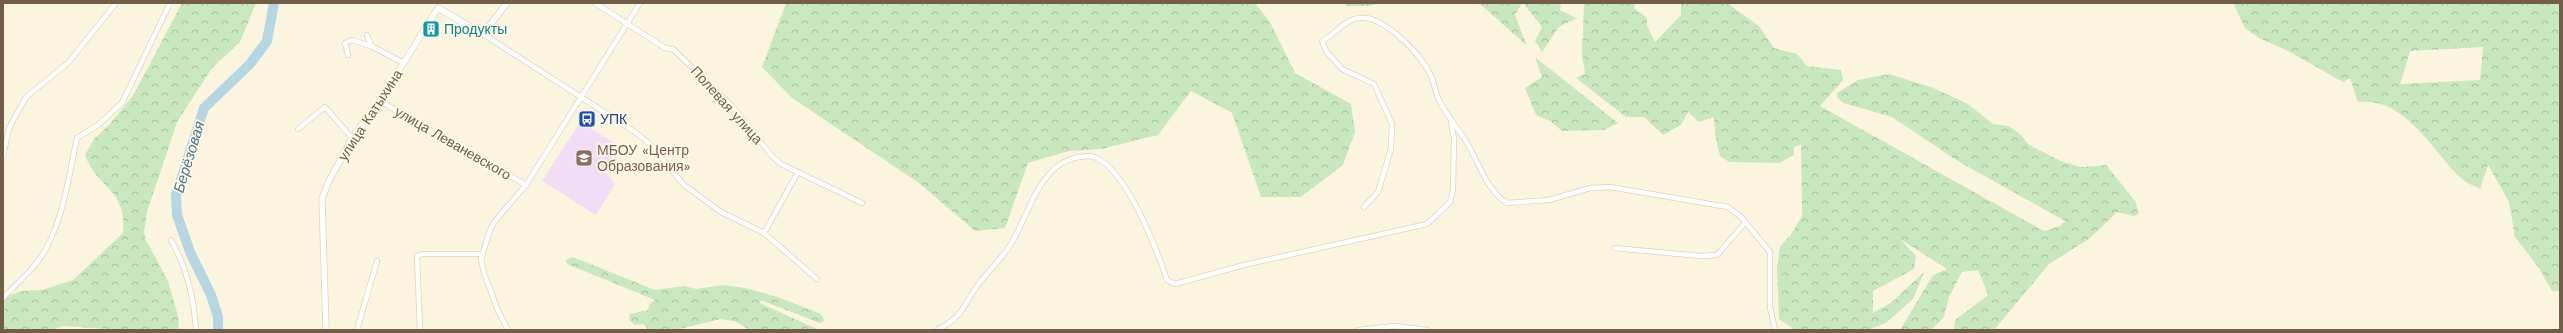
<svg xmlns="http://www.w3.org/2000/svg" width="2563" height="333" font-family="'Work Sans',sans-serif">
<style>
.education{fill:#f2ddf7}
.forest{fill:url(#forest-crowns);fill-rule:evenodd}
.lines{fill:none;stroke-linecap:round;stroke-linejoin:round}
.river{stroke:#b6d6e4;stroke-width:10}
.minor-casing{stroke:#dfd2bd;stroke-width:6}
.tertiary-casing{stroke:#dfd2bd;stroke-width:7}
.minor{stroke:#fff;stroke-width:4.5}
.tertiary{stroke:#fff;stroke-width:5.5}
.labels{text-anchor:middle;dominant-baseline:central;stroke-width:3.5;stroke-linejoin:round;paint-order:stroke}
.culture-label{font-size:14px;fill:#0d838f;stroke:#fff9e6;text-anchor:start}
.street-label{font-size:14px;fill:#715d48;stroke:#fff9e6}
.transit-label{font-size:14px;fill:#164399;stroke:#fff9e6;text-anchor:start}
.education-label{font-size:14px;fill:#785e54;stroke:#fff9e6;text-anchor:start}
.water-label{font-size:15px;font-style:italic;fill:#45768b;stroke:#fff9e6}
</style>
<defs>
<pattern id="forest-crowns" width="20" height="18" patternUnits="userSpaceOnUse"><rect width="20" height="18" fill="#cae8c0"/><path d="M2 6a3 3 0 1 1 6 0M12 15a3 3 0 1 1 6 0" fill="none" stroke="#a8bf9e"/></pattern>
</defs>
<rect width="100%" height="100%" fill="#fbf5e0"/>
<!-- education -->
<polygon class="education" points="580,122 618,145 604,171 615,184 596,215 542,181"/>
<!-- forest -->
<g class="forest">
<path d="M182 3H256L240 42 212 68 177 122 147 212 144 232 146 240 168 281 178 316 179 330H122L63 326 53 330H3V299L20 291 42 290 73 280 123 233C127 188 97 189 85 155L94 139 110 124 134 94Z"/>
<polygon points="786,3 1255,3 1270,22 1295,73 1351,104 1355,132 1343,165 1301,197 1261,197 1232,113 1191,91 1158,135 1101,149 1069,151 1028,163 1005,228 975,231 919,183 792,98 762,67"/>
<polygon points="1349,3 1379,3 1370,6 1346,6"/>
<polygon points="1479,3 1522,3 1515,15 1527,46"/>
<polygon points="1523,3 1561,3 1560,10 1577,18 1559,27 1542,52 1535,41 1542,27"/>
<polygon points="1584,3 1635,3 1634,8 1647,18 1647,25 1655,42 1681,15 1681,3 1727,3 1759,26 1774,48 1797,54 1807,66 1841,70 1843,80 1820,106 2044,231 2060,226 2065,221 1956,160 1892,117 1843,103 1837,97 1837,93 1858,80 1889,74 1931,87 1968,104 1993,124 2009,126 2020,134 2029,145 2063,162 2081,167 2106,165 2136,202 2138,214 2134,216 2117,212 2089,239 2049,264 1994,330 1954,330 1955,320 1988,295 1978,270 1962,272 1949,297 1944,317 1931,330 1900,330 1933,275 1947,269 1900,239 1916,256 1914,269 1873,291 1873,313 1892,302 1924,272 1913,299 1886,323 1868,330 1795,330 1779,319 1777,269 1780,246 1790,236 1802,216 1801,144 1794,147 1794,155 1779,163 1729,162 1720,156 1715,134 1714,117 1699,122 1688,112 1681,125 1663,135 1644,117 1626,117 1576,78 1585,74 1582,55"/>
<path d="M2233 3H2560V291H2552L2539 268 2515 237 2509 202 2488 165 2480 189C2474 186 2466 183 2461 178 2431 150 2406 97 2358 102L2350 78 2343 82 2288 51 2259 38 2245 28ZM2483 47 2480 80 2400 84 2410 51Z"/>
<polygon points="1535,57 1618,123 1604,130 1562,131 1550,121 1536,115 1525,88 1542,77"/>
<polygon points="573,257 655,290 684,286 697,289 723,285 745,288 778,297 821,314 825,321 820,323 761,300 760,303 819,330 750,330 734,321 721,319 675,330 648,330 644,324 635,325 629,320 630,314 648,310 649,305 655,300 567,264 566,260"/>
</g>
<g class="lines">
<!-- river -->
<polyline class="river" points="218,330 218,317 211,295 190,252 177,215 176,195 204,108 250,64 267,41 274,3"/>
<!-- minor casing -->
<g class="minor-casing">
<g id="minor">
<polyline points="595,3 665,48 673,49 732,106 772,156 781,164 862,203"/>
<polyline points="483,34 635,132 651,145 684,185 721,212 764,233 817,279"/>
<polyline points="367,35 371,46 404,63"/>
<polyline points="348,55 345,43 352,40 371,46"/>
<polyline points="380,101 526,185"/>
<polyline points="298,129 325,107 352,138"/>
<polyline points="3,156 9,128 26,97 68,63 116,3"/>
<path d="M1364 207 1378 192 1391 149 1392 124 1374 84 1342 69 1326 51 1322 41C1333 36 1343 22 1354 19 1379 10 1419 52 1429 72 1434 81 1435 91 1439 100 1447 116 1457 127 1466 141 1478 161 1487 191 1507 203L1549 200 1590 188 1610 187 1728 207 1741 217 1770 252V307L1775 330"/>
<polyline points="764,233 798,172"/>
<path d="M171 240C187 268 194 298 196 330"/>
<polyline points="1614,248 1701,256 1717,255 1745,223"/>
<path d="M3 298C18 282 37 267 47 247 64 215 69 174 77 138L98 125 122 103 170 3"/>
<polyline points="357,330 377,261"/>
<polyline points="420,330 417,256 422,254 482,254"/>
<polyline points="508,330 498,311 484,273 481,259 490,230 495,221 526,185 640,3"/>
<path d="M937 330C964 316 961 309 977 286 987 272 1002 259 1011 244 1026 219 1032 191 1053 170 1058 164 1066 161 1074 158 1080 157 1088 155 1094 157 1126 168 1157 250 1167 280L1175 284 1244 265 1427 224 1450 202 1453 190 1454 138 1451 123"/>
<polyline points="1358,330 1395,326 1427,330"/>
</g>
</g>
<!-- tertiary casing -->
<g class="tertiary-casing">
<polyline id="tertiary" points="326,330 322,199 328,183 352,138 380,101 438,8 483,34 507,3"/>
</g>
<!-- minor -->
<use href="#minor" class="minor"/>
<!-- tertiary -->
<use href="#tertiary" class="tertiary"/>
</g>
<!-- icons -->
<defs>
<g id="building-square" transform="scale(0.9)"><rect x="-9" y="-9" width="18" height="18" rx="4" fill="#0f9aa8" stroke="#fff9e6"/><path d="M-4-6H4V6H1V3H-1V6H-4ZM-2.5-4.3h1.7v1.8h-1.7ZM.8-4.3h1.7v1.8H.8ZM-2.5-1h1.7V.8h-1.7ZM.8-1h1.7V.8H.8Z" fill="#fff"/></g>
<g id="bus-square" transform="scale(0.9)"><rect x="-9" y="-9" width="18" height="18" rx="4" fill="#1a4fb4" stroke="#fff9e6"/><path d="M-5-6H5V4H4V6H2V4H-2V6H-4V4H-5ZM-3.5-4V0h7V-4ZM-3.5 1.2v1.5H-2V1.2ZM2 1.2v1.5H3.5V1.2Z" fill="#fff"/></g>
<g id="university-square" transform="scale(0.9)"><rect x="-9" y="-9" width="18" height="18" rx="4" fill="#8d6e63" stroke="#fff9e6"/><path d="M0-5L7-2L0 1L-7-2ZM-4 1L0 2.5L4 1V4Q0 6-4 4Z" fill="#fff"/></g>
</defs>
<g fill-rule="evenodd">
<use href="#building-square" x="431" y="29"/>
<use href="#bus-square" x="587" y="119"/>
<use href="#university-square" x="584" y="158"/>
</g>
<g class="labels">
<!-- culture labels -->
<g class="culture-label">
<text x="444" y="29">Продукты</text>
</g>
<!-- street labels -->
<g class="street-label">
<text transform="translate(727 105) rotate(48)">Полевая улица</text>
<text transform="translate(370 115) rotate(-57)">улица Катыхина</text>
<text transform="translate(453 143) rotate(30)">улица Леваневского</text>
</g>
<!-- transit labels -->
<g class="transit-label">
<text x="600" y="119">УПК</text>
</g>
<!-- education labels -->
<g class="education-label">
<text x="597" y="150">МБОУ «Центр<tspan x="597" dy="16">Образования»</tspan></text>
</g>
<!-- water labels -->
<g class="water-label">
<text transform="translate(189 157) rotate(-73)">Берёзовая</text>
</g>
</g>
<!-- border -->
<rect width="2563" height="333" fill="none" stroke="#715d48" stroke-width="8"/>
</svg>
